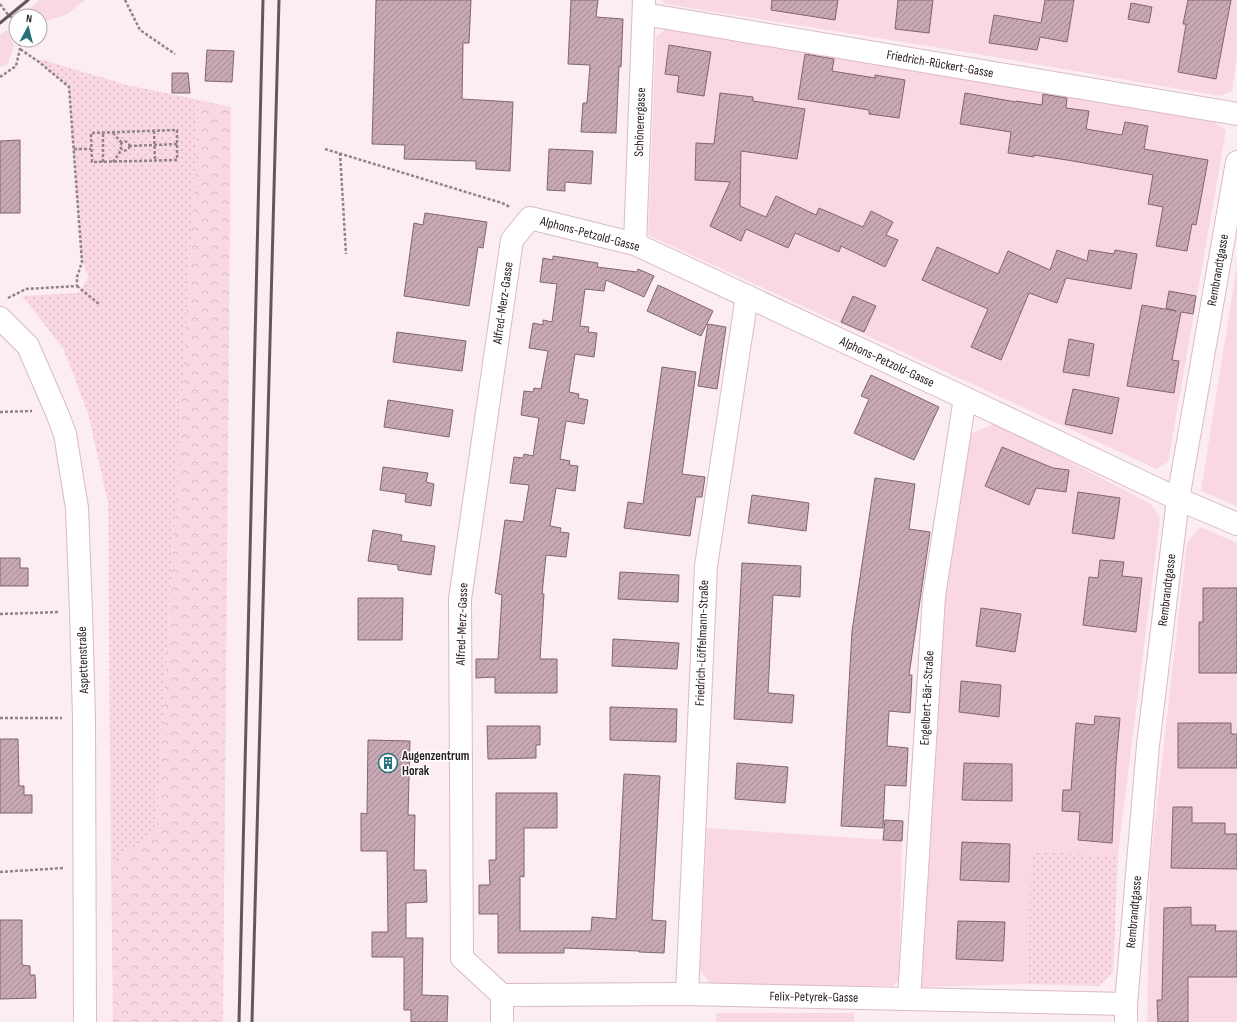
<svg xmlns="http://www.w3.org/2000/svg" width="1237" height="1022" font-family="'Sofia Sans Condensed',sans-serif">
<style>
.green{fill:#fad7e4}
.forest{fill:url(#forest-crowns)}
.park{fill:url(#park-dots)}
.building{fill:url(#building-hatch);stroke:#81656f}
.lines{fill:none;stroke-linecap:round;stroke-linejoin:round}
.minor-casing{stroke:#dabac6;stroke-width:24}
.path{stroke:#918488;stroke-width:2.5;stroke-dasharray:3 2;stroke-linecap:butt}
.minor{stroke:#fff;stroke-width:22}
.rail{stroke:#64575c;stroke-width:3}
.labels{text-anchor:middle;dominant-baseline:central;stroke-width:3;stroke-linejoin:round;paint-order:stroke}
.street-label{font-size:13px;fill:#2d2125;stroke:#fff}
.poi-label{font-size:13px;font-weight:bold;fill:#2d2125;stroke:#fff;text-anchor:start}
</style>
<defs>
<pattern id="forest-crowns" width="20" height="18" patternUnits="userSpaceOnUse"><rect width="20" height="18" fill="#fad7e4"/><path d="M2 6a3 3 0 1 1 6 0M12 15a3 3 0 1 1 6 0" fill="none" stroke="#d7b8c3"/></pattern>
<pattern id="park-dots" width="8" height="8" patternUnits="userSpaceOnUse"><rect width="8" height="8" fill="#fad7e4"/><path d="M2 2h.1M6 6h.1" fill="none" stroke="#d7b8c3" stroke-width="1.8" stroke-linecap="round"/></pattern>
<pattern id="building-hatch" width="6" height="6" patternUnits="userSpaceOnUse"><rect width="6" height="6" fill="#c7a8b4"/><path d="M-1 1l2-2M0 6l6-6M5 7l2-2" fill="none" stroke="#a28892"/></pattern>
</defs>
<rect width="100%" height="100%" fill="#fbedf2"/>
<!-- green -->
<g class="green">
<polygon points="39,0 85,0 67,14 40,23 40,16 30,16 26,12"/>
<polygon points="662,0 1237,0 1237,55 1232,91 1220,96 966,52 665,4"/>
<polygon points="665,29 1211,120 1226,130 1168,462 1157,469 648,235 656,37"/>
<polygon points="7,30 14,45 8,64 0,67 0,35"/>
<polygon points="1237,265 1237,506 1201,491"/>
<polygon points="996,423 1151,504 1160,518 1118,853 1118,856 1031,851 1027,984 921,987 945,585 967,435"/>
<polygon points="1200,527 1237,543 1237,1022 1147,1022 1150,865 1187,543"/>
<polygon points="707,828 902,841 899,980 893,986 711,985 700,970"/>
<rect x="716" y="1013" width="138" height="9"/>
</g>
<!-- forest -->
<polygon class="forest" points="199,100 231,107 223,1022 113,1022 111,862 156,832"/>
<!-- park -->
<g class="park">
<polygon points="40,59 127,85 199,100 156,832 111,862 108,503 88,413 63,348 22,296 78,293 89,277 82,262 69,87 39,62"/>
<polygon points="1031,851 1118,856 1113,972 1099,986 1027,984"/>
</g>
<!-- building -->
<g class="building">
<polygon points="376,0 471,0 469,43 463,43 462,99 513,102 510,171 476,169 476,161 404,159 405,145 372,144"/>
<polygon points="571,0 598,0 596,17 623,19 621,67 619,66 616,133 581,132 583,103 587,103 590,65 568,64"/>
<polygon points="772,0 838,0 835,20 771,10"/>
<polygon points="898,0 933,0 929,33 895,29"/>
<polygon points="1045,0 1074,0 1067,42 1040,37 1037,50 989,43 994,15 1041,23"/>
<polygon points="1188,0 1231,0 1216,79 1178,72 1186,24 1183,24"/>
<polygon points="1131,3 1152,7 1149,23 1128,19"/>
<polygon points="669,45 711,52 704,96 677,92 679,76 665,74"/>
<polygon points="207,50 234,51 232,82 205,81"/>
<polygon points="805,54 834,59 832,71 875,78 875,75 905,80 899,118 869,114 869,110 798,99"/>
<polygon points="172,73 188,73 190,93 172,93"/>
<polygon points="720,93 753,97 753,101 805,109 797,159 741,151 740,206 766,217 776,196 816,215 819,208 863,227 871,211 893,222 886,235 898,240 885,267 841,246 839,252 795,233 788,248 746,229 741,241 710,226 730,182 695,180 696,143 714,144"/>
<polygon points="965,93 1016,102 1016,101 1042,105 1043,94 1067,98 1066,108 1089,111 1086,129 1122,135 1125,122 1148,126 1144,149 1208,160 1196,225 1192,224 1187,251 1156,246 1163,207 1148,204 1153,175 1067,160 1034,155 1034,157 1008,153 1011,132 960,124"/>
<polygon points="20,140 20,213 0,213 0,141"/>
<polygon points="549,149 593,151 591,184 565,182 565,191 547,190"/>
<polygon points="425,213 487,222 483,248 478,247 469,306 404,296 414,223 423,225"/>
<polygon points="937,247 998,274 1008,251 1050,270 1057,250 1087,261 1089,250 1114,254 1115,250 1137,254 1131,289 1066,278 1057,303 1029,293 1001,360 971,347 988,309 922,280"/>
<polygon points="553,256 598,263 597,267 637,272 638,269 654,276 644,297 606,280 604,291 585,289 580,326 589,327 588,332 597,333 594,357 575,354 569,392 579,394 578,398 588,400 584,424 566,421 560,459 570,461 569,465 578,466 575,491 556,488 550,526 561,528 560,532 569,533 566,557 546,555 542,594 544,594 540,659 557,659 557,693 495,693 495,677 476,678 476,659 498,659 502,595 495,593 505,520 523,522 529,485 510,483 514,457 523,458 524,454 533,456 539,418 521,415 524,391 533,392 534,388 541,389 548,351 529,348 533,323 543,325 543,320 552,322 557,284 540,282 543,258 553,260"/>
<polygon points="658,285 713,311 701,336 647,311"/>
<polygon points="1169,291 1196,296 1193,314 1181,312 1172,360 1179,361 1174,393 1127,386 1142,305 1176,311 1166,308"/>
<polygon points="853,296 876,306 864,332 841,322"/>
<polygon points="708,324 726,327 717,389 698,386"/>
<polygon points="397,332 466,341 462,371 393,362"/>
<polygon points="1069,339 1094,344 1089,376 1063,372"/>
<polygon points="662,367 696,372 682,474 705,477 702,497 696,497 690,536 624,528 628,502 643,504"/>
<polygon points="871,375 939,407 914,460 854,433 869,399 861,396"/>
<polygon points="1073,389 1119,398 1112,434 1065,424"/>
<polygon points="388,400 453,410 449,437 384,427"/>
<polygon points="1002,447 1053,468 1069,470 1066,492 1036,488 1029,505 985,486"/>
<polygon points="383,467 428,473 426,482 434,484 431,506 405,502 406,494 380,490"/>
<polygon points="875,478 915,484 909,529 930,532 909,675 912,675 910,713 889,711 887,746 908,748 906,786 885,785 883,828 841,826 852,631"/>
<polygon points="1078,492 1120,498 1114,539 1072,533"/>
<polygon points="752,495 809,503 806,531 748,523"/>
<polygon points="373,530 402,535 401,541 435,546 431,575 398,570 398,565 368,561"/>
<polygon points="0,558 20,558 20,568 28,568 28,586 0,586"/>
<polygon points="1100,560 1124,562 1122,576 1142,578 1136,632 1083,625 1089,577 1098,578"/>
<polygon points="742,563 801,566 800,597 773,595 768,693 794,695 792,723 734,719"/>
<polygon points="620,572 679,575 678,602 618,599"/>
<polygon points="1203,588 1237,588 1237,673 1199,673 1199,622 1203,622"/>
<polygon points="358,598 403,598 402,640 358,640"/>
<polygon points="981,608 1021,614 1015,652 976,646"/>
<polygon points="613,639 679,643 677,669 612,666"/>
<polygon points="961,681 1001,685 999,717 959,712"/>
<polygon points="610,707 677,709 676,742 610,740"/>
<polygon points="1095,716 1120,718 1116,763 1112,843 1078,840 1080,812 1062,811 1063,790 1071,790 1076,723 1094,725"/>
<polygon points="1178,723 1231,723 1231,734 1237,734 1237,768 1178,768"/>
<polygon points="487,726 540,726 540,745 536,745 536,758 488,759"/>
<polygon points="0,739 18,739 19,786 24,786 24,795 32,795 32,813 0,813"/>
<polygon points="368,740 410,741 408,815 415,815 414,870 426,870 427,902 406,903 406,938 423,938 422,995 448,996 447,1022 411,1022 411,1010 404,1010 404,957 372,957 372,932 388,932 387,851 361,851 361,813 367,814"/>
<polygon points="737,763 788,767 785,803 735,799"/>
<polygon points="964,763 1012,764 1012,801 962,800"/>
<polygon points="624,774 660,776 652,920 666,921 664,953 639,952 639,951 564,948 564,953 498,953 498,914 479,914 479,885 490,885 489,860 496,860 496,793 557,793 557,828 524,828 524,877 520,876 520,931 591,931 592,917 616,919"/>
<polygon points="1173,807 1192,807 1192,823 1225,823 1225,834 1237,834 1237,869 1171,868"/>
<polygon points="885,820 903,821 902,841 883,840"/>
<polygon points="962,842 1010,844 1009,882 960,880"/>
<polygon points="1191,907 1191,925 1216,925 1215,931 1237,931 1237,977 1188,977 1188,1022 1158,1022 1157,1000 1162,1000 1164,908"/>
<polygon points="0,920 22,920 22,965 30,966 30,975 35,975 36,998 0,999"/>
<polygon points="958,921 1005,922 1003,961 956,959"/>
</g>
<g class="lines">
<!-- minor casing -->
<g class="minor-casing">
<g id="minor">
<polyline points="644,14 1237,114"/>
<polyline points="635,244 644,0"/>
<polyline points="0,318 28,346 57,413 65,434 77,508 81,612 84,717 85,1022"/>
<polyline points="687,994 706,566 747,296"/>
<polyline points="502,995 687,994 1126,1004"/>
<polyline points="909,999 934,596 965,398"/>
<polyline points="502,1022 502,995 462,958 460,599 512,240 530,218 635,244 965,398 1178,499 1237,524"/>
<polyline points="1126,1022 1126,1004 1148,745 1178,499 1237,162"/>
</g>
</g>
<!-- path -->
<g class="path">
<polyline points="125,0 140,30 175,54"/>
<polyline points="0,4 9,16 12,17 16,27"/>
<polyline points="0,77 16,66 20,49 19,40"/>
<polygon points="177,130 177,160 92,162 91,133"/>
<polyline points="154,131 155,160"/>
<polyline points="113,133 122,143"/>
<circle cx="125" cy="146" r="4.5"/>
<polyline points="129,146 177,144"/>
<polyline points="74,149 91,149"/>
<polyline points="325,149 502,203 510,207"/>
<polyline points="340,153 346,254"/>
<polyline points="103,162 103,133"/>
<polyline points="113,162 122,149"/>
<polyline points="77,286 99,304"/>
<polyline points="8,298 26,289 77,286 77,277 82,262 69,87 39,62 20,49"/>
<polyline points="0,412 32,411"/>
<polyline points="0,614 59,612"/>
<polyline points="0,718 62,718"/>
<polyline points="0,872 63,868"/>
</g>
<!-- minor -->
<use href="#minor" class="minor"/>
<!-- rail -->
<g class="rail">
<polyline points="0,23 28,0"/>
<polyline points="239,1022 263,0"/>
<polyline points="252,1022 279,0"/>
</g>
</g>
<!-- icons -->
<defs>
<g id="building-ring" transform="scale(1)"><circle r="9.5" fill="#fff" stroke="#267177" stroke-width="1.5"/><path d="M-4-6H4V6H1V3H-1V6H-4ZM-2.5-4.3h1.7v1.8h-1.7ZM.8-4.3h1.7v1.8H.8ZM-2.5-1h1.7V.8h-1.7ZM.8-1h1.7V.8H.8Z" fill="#267177"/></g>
</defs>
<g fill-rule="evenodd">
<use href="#building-ring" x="388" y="763"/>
</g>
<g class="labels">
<!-- street labels -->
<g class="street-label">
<text transform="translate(940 64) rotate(10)">Friedrich-Rückert-Gasse</text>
<text transform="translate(640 122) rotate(-88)">Schönerergasse</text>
<text transform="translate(590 234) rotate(15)">Alphons-Petzold-Gasse</text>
<text transform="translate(1218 270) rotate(-80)">Rembrandtgasse</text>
<text transform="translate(503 303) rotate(-82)">Alfred-Merz-Gasse</text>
<text transform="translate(887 362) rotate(25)">Alphons-Petzold-Gasse</text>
<text transform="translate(1167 590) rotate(-83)">Rembrandtgasse</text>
<text transform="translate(462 624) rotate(-88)">Alfred-Merz-Gasse</text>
<text transform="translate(702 643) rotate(-88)">Friedrich-Löffelmann-Straße</text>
<text transform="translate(83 660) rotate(-92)">Aspettenstraße</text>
<text transform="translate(927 698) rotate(-87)">Engelbert-Bär-Straße</text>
<text transform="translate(1134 912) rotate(-85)">Rembrandtgasse</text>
<text transform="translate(814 997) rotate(1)">Felix-Petyrek-Gasse</text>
</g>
<!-- poi labels -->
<g class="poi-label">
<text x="402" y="756">Augenzentrum<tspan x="402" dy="15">Horak</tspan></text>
</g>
</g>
<!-- north arrow -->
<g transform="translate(28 28) rotate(7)"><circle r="19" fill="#ffffff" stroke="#aba6a8"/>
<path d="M0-3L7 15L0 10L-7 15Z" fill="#267177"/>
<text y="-6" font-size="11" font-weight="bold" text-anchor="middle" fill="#2d2125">N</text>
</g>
</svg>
